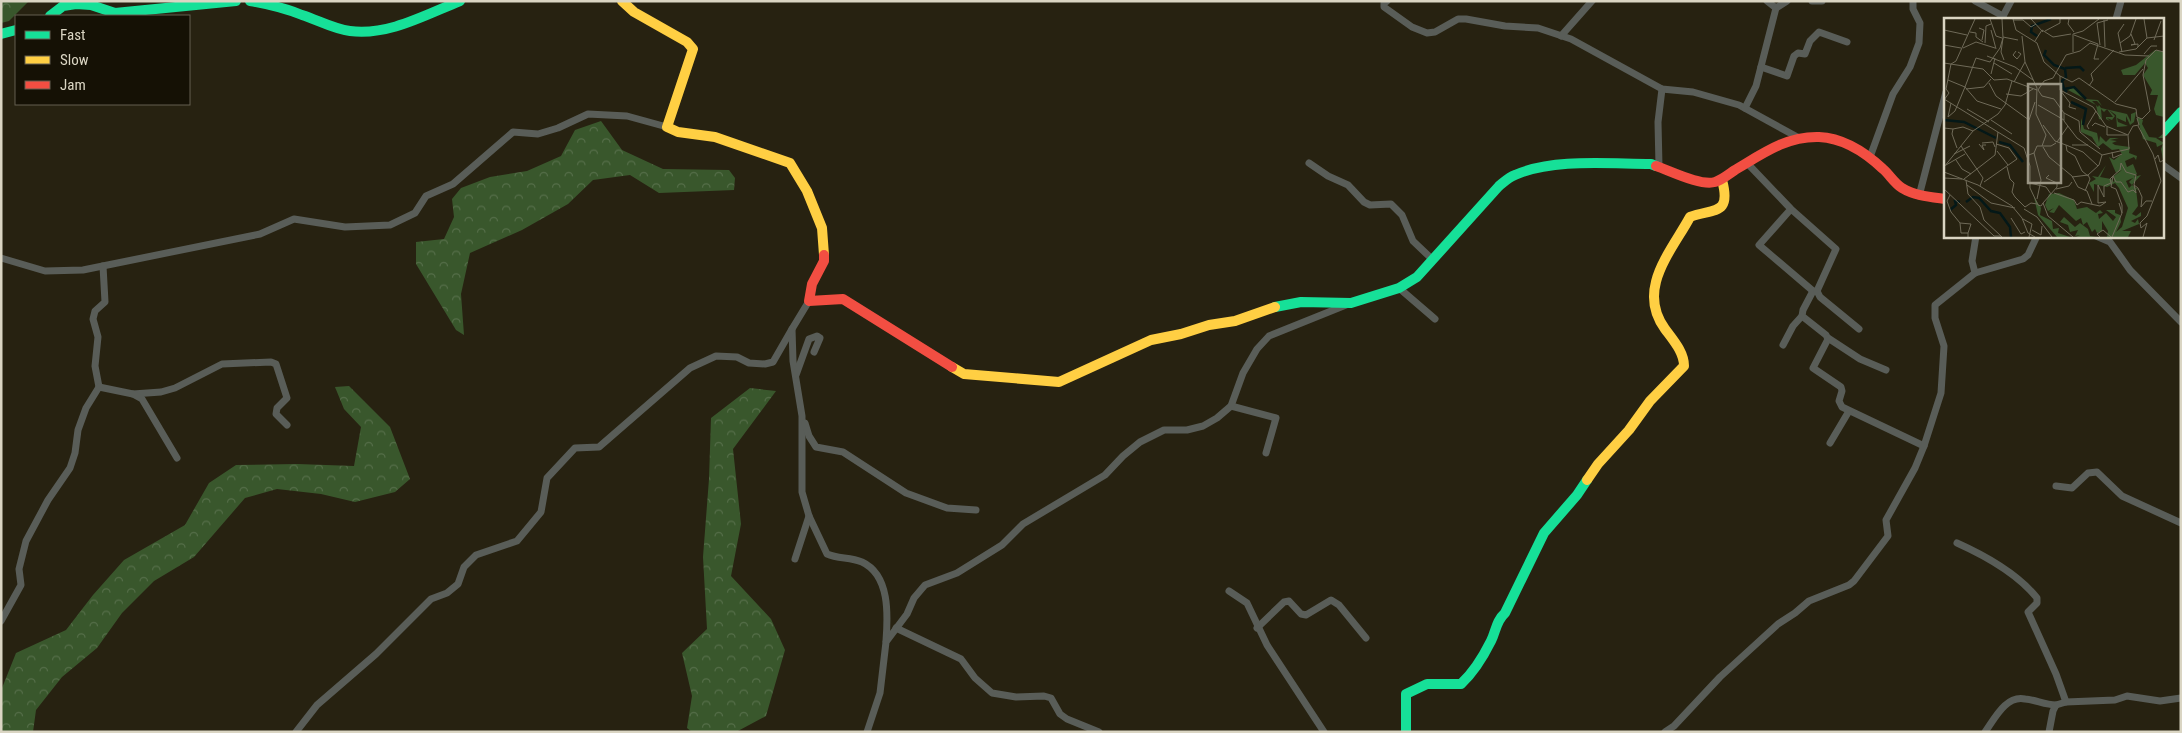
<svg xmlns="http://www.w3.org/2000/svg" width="2182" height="733" font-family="'Roboto Condensed',sans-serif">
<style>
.forest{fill:url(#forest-crowns)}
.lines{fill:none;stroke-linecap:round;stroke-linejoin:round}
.street{stroke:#595d58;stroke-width:7}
.fast{stroke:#16e098;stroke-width:10}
.slow{stroke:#ffcf43;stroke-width:10}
.jam{stroke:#f24e42;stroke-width:10}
.inset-river{fill:none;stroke:#041818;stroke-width:2.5}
.inset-road{fill:none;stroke:#6f6a58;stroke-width:1}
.view{fill:#9b9685;fill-opacity:0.15;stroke:#9b9685;stroke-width:2.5}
.inset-edge{fill:none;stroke:#dad5c3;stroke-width:2.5}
</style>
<defs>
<pattern id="forest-crowns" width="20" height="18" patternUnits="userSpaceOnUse" patternTransform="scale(1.25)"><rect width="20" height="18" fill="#39572c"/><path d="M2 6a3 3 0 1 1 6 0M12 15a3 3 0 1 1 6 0" fill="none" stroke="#556e49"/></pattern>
</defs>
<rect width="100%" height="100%" fill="#272211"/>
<!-- forest -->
<g class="forest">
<polygon points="1,1 29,1 9,21 1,23"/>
<polygon points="601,121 622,150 663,169 729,170 735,178 734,190 659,193 630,175 593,180 568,204 522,230 470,253 461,294 464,335 456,330 416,264 416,242 444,239 454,217 452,199 461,188 490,177 527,171 561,156 575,130"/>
<polygon points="349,386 390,427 410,479 395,492 355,502 321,494 277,489 245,498 194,557 154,581 122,613 97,648 62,677 36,710 33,732 1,732 2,688 16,653 66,630 93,595 124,560 185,525 209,483 236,465 297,464 354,466 361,427 344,409 335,387"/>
<polygon points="750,388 776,391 733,449 741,524 731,576 771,619 785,650 766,716 736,732 692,732 687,728 692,696 682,653 707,629 703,557 709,479 711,418"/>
</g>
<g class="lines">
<!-- street -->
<g class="street">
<polyline points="1387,1 1384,3 1384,7 1412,27 1427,33 1435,32 1458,19 1466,19 1505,26 1538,28 1571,39 1662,89 1693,92 1739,105 1801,139"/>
<polyline points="1767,1 1776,8"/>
<polyline points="1812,1 1822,1"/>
<polyline points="1975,1 2003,16"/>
<polyline points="2002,18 2011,1"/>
<polyline points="2116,19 2121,1"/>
<polyline points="1561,36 1592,1"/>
<polyline points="1761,67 1787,76 1794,56 1798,53 1805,54 1810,41 1819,32 1847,42"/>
<polyline points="1745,108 1756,86 1776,8 1787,1"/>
<polyline points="1870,157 1893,94 1910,67 1919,43 1920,23 1913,9 1913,1"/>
<polyline points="1309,163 1328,176 1348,185 1364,202 1370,205 1391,204 1402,215 1413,241 1433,260"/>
<polyline points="1748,164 1791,209 1836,249 1817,291 1813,291 1759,245 1791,209"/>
<polyline points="2163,165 2181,178"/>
<polyline points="1659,166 1658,122 1662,89"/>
<polyline points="1919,196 1946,92"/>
<polyline points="2096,236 2110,242 2130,270 2181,322"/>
<polyline points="1,258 45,271 83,270 260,234 294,219 345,227 390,225 415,213 426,196 453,184 513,132 538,134 558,128 588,114 627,116 667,127"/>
<polyline points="1975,273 1972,261 1976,236"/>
<polyline points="1399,288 1435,319"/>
<polyline points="1813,291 1803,310 1802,316 1826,335 1828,339 1813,368 1841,387 1842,391 1839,401 1842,407 1924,446"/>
<polyline points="1817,291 1820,297 1859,329"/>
<path d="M809 301 792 329 793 361 802 416V492L809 516 827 554C838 559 850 557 862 562 890 575 888 615 886 641"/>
<polyline points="1828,338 1860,359 1886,370"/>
<polyline points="1783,345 1793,326 1802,316"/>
<polyline points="796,375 809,339 817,336 820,338 814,352"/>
<polyline points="99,387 95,366 98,337 93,319 95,311 105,302 103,266"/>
<polyline points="133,394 161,392 175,388 222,364 271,362 276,364 287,398 277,408 276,414 287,425"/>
<polyline points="1231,406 1276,418 1266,453"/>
<polyline points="805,423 809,436 816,447 843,452 906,493 947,508 976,510"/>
<polyline points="1830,443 1849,411"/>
<polyline points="2056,486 2072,488 2088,473 2097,472 2122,496 2181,523"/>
<path d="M1957 543C1986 556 2017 573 2037 598V603L2028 612 2056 674 2066 702"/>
<polyline points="795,559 809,516"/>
<polyline points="1229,591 1247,603 1267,645 1324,732"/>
<polyline points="1,621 21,585 19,569 26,541 48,500 70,468 75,453 78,430 86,408 99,387 133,394 142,399 177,458"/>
<polyline points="896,628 961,659 975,678 992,693 1016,697 1044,696 1051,698 1060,714 1067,719 1099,732"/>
<polyline points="1257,628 1284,602 1289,601 1301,614 1306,615 1331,600 1339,605 1366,638"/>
<polyline points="296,732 317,705 376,654 431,599 447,593 458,584 464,567 476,555 517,541 541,512 547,478 575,448 599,447 690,368 716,356 737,357 749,363 765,364 773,362 792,329"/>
<polyline points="867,732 880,693 886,642 907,614 914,598 925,585 957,573 1002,545 1023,524 1105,475 1123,456 1140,442 1164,430 1187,430 1203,426 1217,418 1231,406 1243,373 1257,349 1269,336 1346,305"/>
<polyline points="1665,732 1674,726 1720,677 1778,624 1795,613 1809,601 1849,585 1854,581 1888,536 1886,520 1915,468 1924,446 1941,393 1944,346 1935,318 1935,305 1975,273 2023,259 2028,255 2037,236"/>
<path d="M1985 732C1995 718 2006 695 2025 699 2036 700 2045 705 2056 705"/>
<polyline points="2049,732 2053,711 2056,705 2066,702 2115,700 2127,696 2160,701 2181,698"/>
</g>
<!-- fast -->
<g class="fast">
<path d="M250 1C268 4 285 8 302 15 318 20 333 29 350 31 388 36 425 15 460 1"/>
<polyline points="50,16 63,6 76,4 91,5 115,13 236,1"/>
<polyline points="1,34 16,30"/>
<polyline points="2163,132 2181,112"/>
<path d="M1275 307 1301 302 1351 303 1399 288 1417 277 1499 186C1504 182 1509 177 1515 175 1553 158 1610 164 1651 164L1656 166"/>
<path d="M1406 732V694L1427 684H1461C1474 672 1483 657 1491 641 1496 631 1496 621 1505 613L1544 533 1577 495 1587 480"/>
</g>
<!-- slow -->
<g class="slow">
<polyline points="622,1 634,12 687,42 693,49 667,127 678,132 715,137 790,163 807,191 822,228 824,255"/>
<polyline points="952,367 964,374 1059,382 1151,340 1181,334 1209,325 1235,321 1275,307"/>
<path d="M1587 480 1598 464 1629 430 1650 401 1684 366C1684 352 1673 340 1665 329 1636 289 1671 252 1690 217 1712 208 1732 217 1722 180"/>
</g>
<!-- jam -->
<g class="jam">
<path d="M1656 166C1671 171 1700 186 1715 182 1722 180 1729 174 1735 170 1762 154 1786 136 1819 137 1843 138 1866 153 1883 169 1890 175 1894 183 1902 188 1915 196 1931 197 1946 199"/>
<polyline points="824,255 824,261 812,284 809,301 843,299 952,367"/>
</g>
</g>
<!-- overview -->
<g transform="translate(1944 18)">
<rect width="220" height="220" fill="#272211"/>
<path d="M211 32 220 34V99L212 97 210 91 214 77H206L208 72 199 57 204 50 201 45 191 57H179L177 52 192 47ZM129 69 140 81 154 82 158 88 153 83H148L154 89 155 87 157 90 183 96 187 104V96L192 94 190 104 186 107 182 98V104L173 100 174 104 184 108 173 109 172 97 165 92 171 98 168 102 163 100 166 103 162 101V99H169L163 91 160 94 157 91 158 102 155 101 152 87 124 72ZM193 99 199 102 198 106 205 119 214 120 220 115V120H212L220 125V147L217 131 219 126 213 129 212 125 199 121ZM137 100 140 111 153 115 155 125 156 118 162 124 166 120H175L166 122 173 123 168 125 171 127 186 129 185 135 193 138 192 142 190 139 181 143 183 149 189 146 193 156 190 159 197 157 188 167 185 164 189 160 182 163 185 170 188 167 197 173 192 171 194 188 188 196 192 198 197 194V198L187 203 191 205 194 201 195 206 178 213H187L184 219H163L164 213 158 203V213L153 215 151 211 148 214 143 204 139 207 137 200 132 203 115 187 110 195 105 194 110 190 104 193 101 187 105 176 115 175 130 182 133 191 143 189 152 195 156 192 159 195 154 196 155 201 162 195 169 203 172 199 162 192H171V195L176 197 177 204 172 214 178 209 184 190 175 170 171 165 163 169 150 166V174L145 165 152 161 148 158 154 159 162 147 156 159 167 161 170 164V158L178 152 172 155 165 139 170 142 178 136 175 131 168 132 159 125 154 129 148 119 137 114ZM90 179 97 190 96 197 108 203 109 211 115 210 114 215 126 219H113L94 197ZM120 199 131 209 136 205 144 211 146 218 152 219H132L136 217 131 218 134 212 126 214 124 207 116 204Z" fill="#39572c"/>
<path class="inset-river" d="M93 18 87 14 88 8 107 1M102 32 100 37 110 47 121 51 122 59 118 63 120 71M121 50 136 49 140 53M123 74 120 71 130 69 142 81M127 84 142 91 139 107M0 102 20 104 52 120M55 124 66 127 79 144M22 184 29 179 35 180 47 193 56 195 66 209 67 219M6 192 12 187 11 183 16 184"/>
<path class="inset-road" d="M46 1 52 18 58 20M69 1 72 12 93 25 100 44 116 58V72L149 89 162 108 184 117M87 1 99 14M125 1 124 6 130 14M200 1 203 20M69 2H79L87 9 92 6M160 2 161 29M35 10 40 12 38 22M0 12 23 17M47 12 52 31M101 13 116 5V1M26 14 32 15V19L39 24M129 16 139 13 155 1M187 16 191 26 187 27 194 26V29M130 17 154 26 150 41H155M78 18 81 44 93 70 92 96 102 117 98 128M59 19 74 22M59 20 57 34 60 42M210 22 217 3M91 23 98 12 109 19 127 16M41 25 42 8 47 6M176 25 186 18 192 1M0 27 17 30M156 27 153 5 164 2M19 30 32 24 51 30M72 33 69 37 73 41 77 36 74 34M129 34V16M175 34 192 31 203 20 220 18M178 34 174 15 180 6M200 36 207 28H213M43 38 71 49 89 62M0 45 39 51 50 62 63 61 93 72M50 45 68 56M47 56 51 40M116 58 128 64 135 60 172 86 192 91 193 99 198 101 206 93 199 57 202 42 212 32 220 34M4 62 21 69 33 83 57 91M70 64 81 44M45 65 52 78 85 102 91 84M145 68 149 62 147 56 170 32M21 69 32 40 46 44 56 30 59 20 58 1M22 71 40 69 47 61M94 72 100 63 109 60 122 37 136 33 146 25 181 37 205 38M94 72 98 78 110 81 120 95 135 103 136 114 156 131M116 72 126 85 125 89 132 91M62 76 77 78 89 71M0 81 80 130 86 148V170L94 187 97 188 99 185M0 82 5 75 2 71 7 46 12 43 31 1M171 84 199 51M7 85 4 99 11 93 21 69M94 87 120 102M23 91 45 104M120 95V103L133 120 158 137M47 102 68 116M99 107 111 123 122 127 123 133 131 138 138 153 144 158M148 108 151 105 161 109M194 108 209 136 217 163 203 198 196 205 197 210 203 205 199 219M163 109V117H183M0 110 9 111 8 116 13 130M9 111 19 109 29 113M145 111 143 108 152 93M113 124 124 108M38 125 49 124 51 129M35 126 40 132 38 127H42M122 127 139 134 154 148M128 127H144M17 128 39 160 36 168M99 129 105 139 128 158 134 169 143 173 148 186M53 133 64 147M168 134 169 140 178 136M90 135 97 162 93 181M10 136 26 128M82 138 90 135 93 128H107L112 125M211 141 214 137 216 144 220 142M12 142 18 151 27 156M2 147 21 136M0 149 29 113 54 96 61 87 68 63M63 149 66 161 70 165 68 174 71 179 81 189 87 185 93 186M0 154 34 167 68 188 78 200 84 215 91 219M128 159 144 157M0 160 18 161M20 161 51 137 54 114M22 162 24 176 36 189 40 202 58 219M40 164 73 141 65 130 52 126M86 165 102 169 107 176M23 167 47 185 71 190M190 167 192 157 182 154 177 145 176 152 169 158 172 164H177L184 174 189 172 192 175 190 167 194 170 198 179 197 189 202 183H208M0 171 50 218H57M112 171 125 168 128 164M141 173 146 161 144 157 155 147 158 137 185 131 184 117 189 108 195 107 193 100M110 175 130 182 133 187 137 184 156 188 162 184 154 185V167L160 179V168L167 165 166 161 169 158 167 169 172 171 178 187V195L175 185M6 177 3 183 7 194 16 205 17 215H24V219M99 185 113 169V165L102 160 105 157M99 185 104 198 129 219M80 191 93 199 108 219M67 200 77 216 81 214M79 201 88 206 85 219M16 205 27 206 24 215M88 212 97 217 98 208M156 219 153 216 159 212 167 219M168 219 178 195"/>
<path class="view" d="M84 66H117V165H84Z"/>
<rect width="220" height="220" class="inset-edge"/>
</g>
<!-- border -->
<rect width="2182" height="733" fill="none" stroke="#dad5c3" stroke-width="5"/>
<!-- legend -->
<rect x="15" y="15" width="175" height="90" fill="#151105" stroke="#645f51"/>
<rect x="25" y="31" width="25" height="8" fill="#16e098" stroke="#645f51"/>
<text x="60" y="40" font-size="15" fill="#dad5c3">Fast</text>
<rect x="25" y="56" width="25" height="8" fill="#ffcf43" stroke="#645f51"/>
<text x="60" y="65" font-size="15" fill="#dad5c3">Slow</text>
<rect x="25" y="81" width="25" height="8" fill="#f24e42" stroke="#645f51"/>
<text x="60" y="90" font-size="15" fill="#dad5c3">Jam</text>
</svg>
